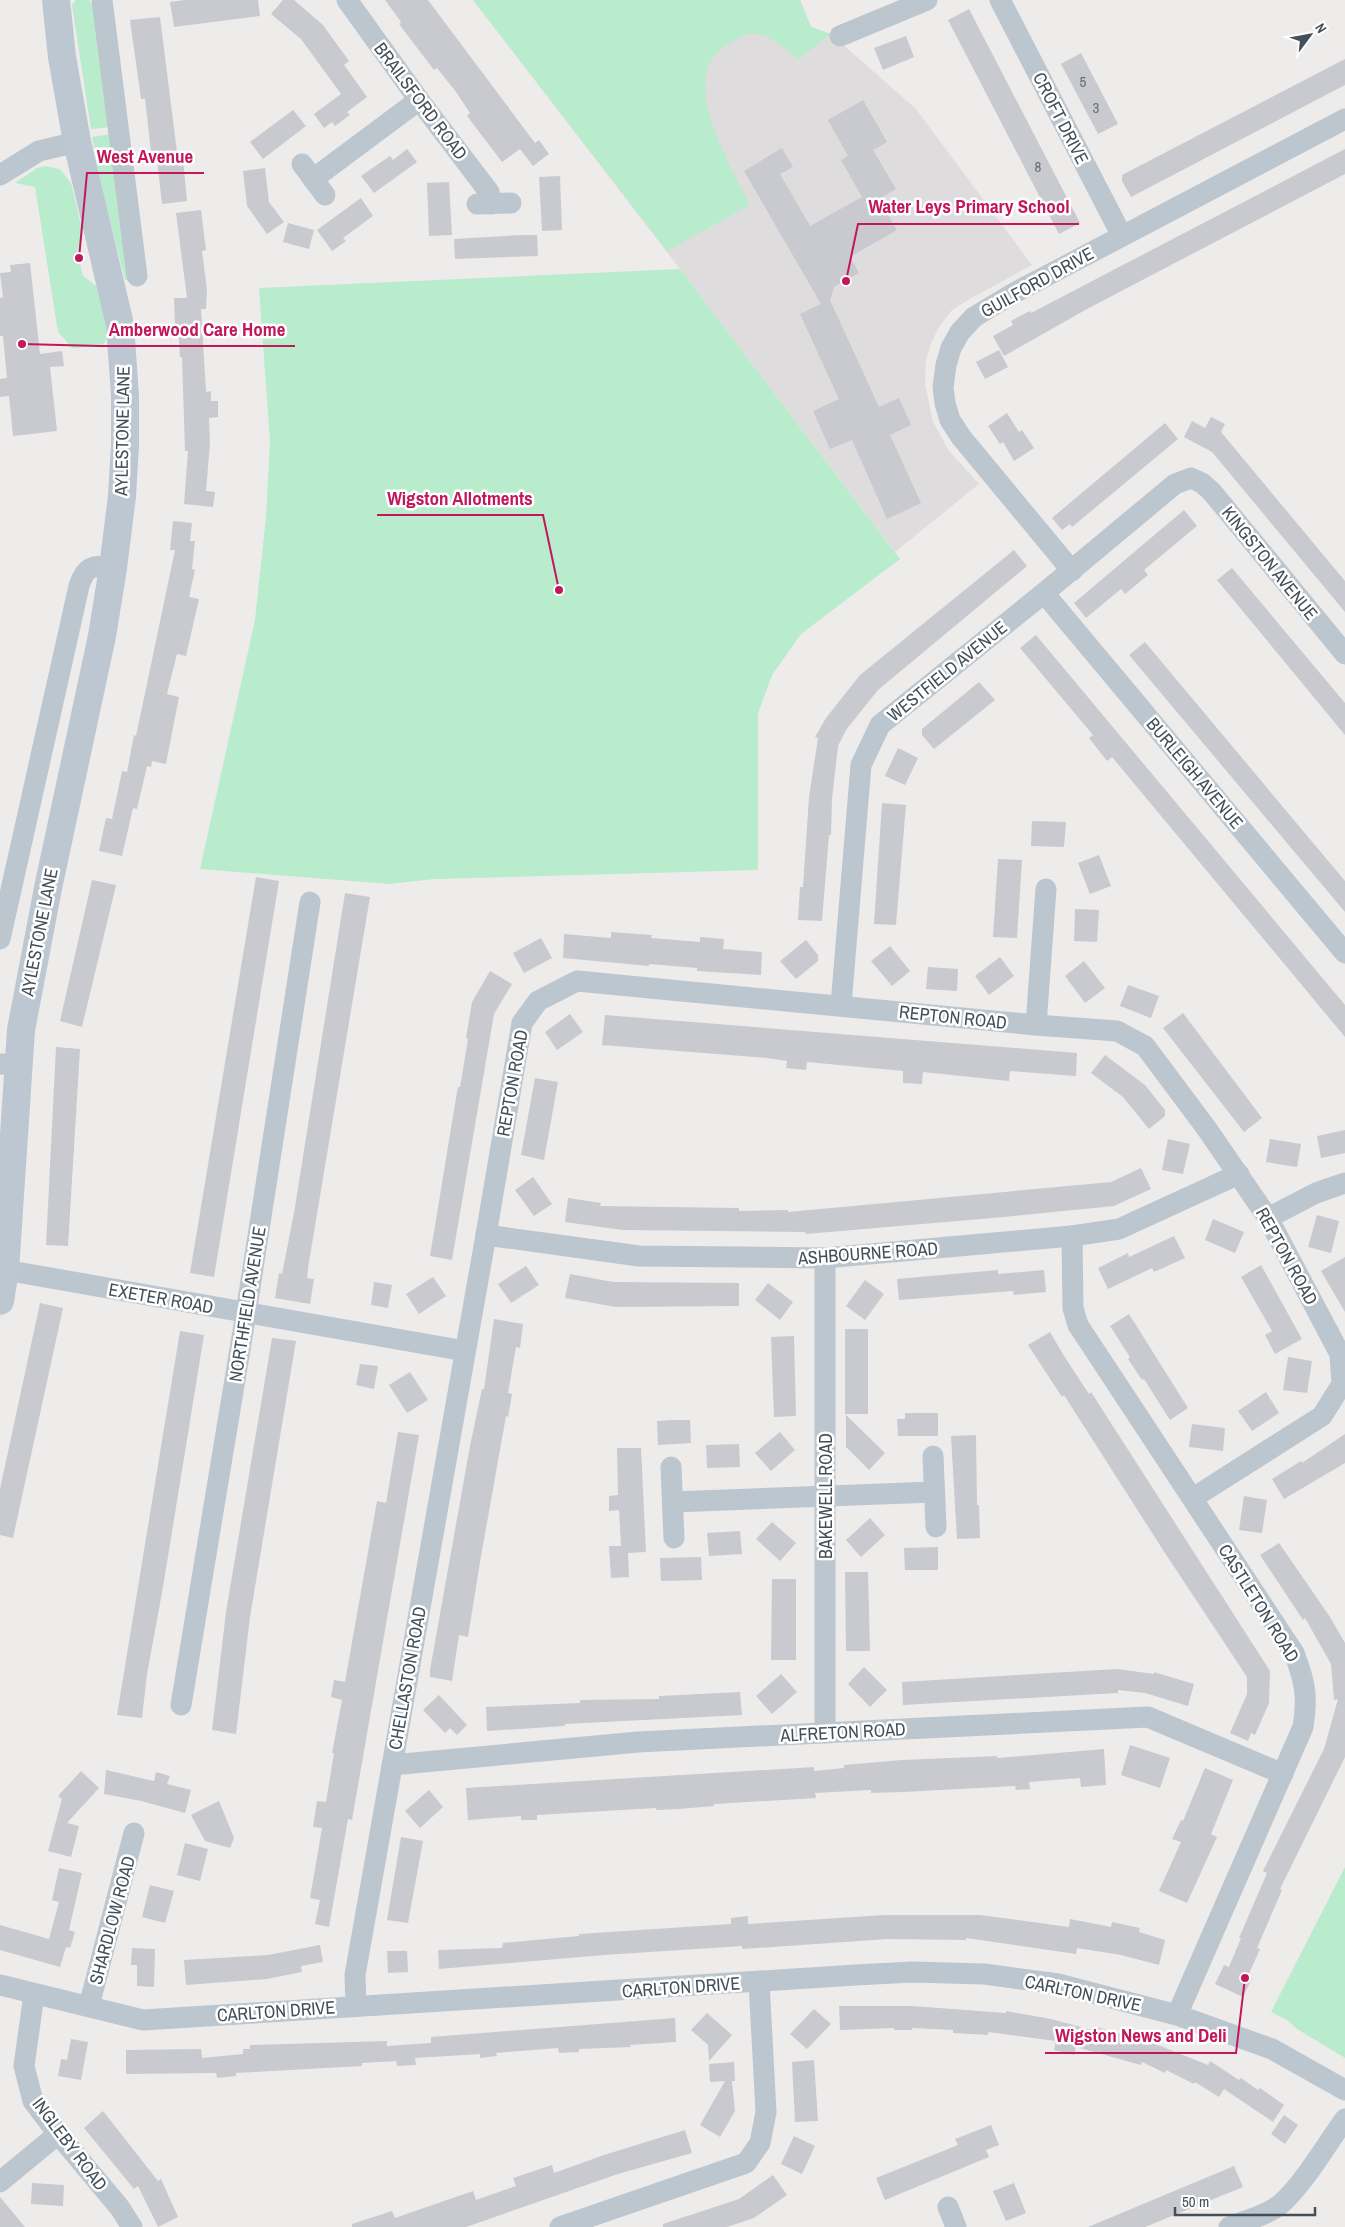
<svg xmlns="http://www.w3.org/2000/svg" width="1345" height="2227" font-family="'Archivo Narrow',sans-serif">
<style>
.education{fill:#dfdcdd}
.green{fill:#b9eccc}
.building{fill:#c8cad0}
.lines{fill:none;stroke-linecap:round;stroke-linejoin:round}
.minor{stroke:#bcc6ce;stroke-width:21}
.secondary{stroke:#bcc7d2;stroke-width:28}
.labels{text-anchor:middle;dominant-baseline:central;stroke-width:5;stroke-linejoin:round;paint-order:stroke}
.number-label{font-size:15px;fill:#656e76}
.street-label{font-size:18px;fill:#444f58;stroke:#fff}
.leader{fill:none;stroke:#c2185b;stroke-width:2}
.callout-dot{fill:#c2185b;stroke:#fff;stroke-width:2}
.callout-label{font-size:19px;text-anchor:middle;font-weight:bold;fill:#c2185b;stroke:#fff;stroke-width:5;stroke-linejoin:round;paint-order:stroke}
</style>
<rect width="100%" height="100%" fill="#eeebeb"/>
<!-- education -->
<polygon class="education" points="473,0 800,0 811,27 831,34 916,109 1032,265 968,300 952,310 939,327 931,343 926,360 925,384 933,422 949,451 979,484 895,552 680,269"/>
<!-- green -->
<g class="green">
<polygon points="76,0 89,0 93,5 110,127 91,129 72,5"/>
<path d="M473 0H800L811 27 831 34 798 59C783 47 769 32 748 34 743 35 738 39 734 41 670 70 730 163 750 205L667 251Z"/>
<polygon points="111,134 131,280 125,280 102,190 92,137"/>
<polygon points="45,166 60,169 71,183 83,233 77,251 83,276 98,287 108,337 102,346 72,348 58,332 35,187 15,183 37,168"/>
<polygon points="680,269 900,559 801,634 772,675 758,713 758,870 435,879 389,884 200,869 255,620 266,517 270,441 259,288"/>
<polygon points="1345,1867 1345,2058 1297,2029 1287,2020 1271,2012"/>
</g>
<!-- building -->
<g class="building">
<polygon points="185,0 258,0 260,16 174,27 170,2"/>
<polygon points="283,0 294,0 323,25 349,61 344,65 367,97 347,112 350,115 335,126 332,122 324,128 314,114 341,94 301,39 271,14"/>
<polygon points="385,0 428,0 535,143 539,140 549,154 533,166 520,149 502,162 467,116 470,113 456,92 437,68 434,70 399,24 401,22"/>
<polygon points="969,9 1080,223 1059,234 948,20"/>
<polygon points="160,17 178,160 183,159 187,201 162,204 156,151 151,151 145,99 141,99 130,20"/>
<polygon points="906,36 914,57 883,70 874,48"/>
<polygon points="1081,53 1118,124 1098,134 1061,64"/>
<polygon points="1345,59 1345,85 1131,197 1122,181 1122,175"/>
<polygon points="863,100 887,142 873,150 896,189 879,199 897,230 850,257 859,273 834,287 830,300 879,407 899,398 911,425 890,435 921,503 887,519 852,440 830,449 813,411 839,399 800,314 821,304 744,171 782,148 793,167 780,174 810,226 862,197 841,160 848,156 828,120"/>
<polygon points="293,110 306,126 263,159 250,142"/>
<polygon points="407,149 417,162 374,193 361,176 390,156 393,160"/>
<polygon points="1345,149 1345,174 1087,309 1004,356 993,336 1013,325 1011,321 1030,311 1031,313"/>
<polygon points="265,168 269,202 284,222 267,234 247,206 243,171"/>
<polygon points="560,176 562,230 542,231 539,177"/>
<polygon points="449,182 452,235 429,236 427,183"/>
<polygon points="361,198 373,216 343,238 346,241 332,251 317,230"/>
<polygon points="201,210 206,250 202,251 207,290 206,309 201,309 206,392 211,391 211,401 218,401 218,417 209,418 210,443 206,491 215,492 213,507 184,504 188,451 185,451 182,357 180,357 178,325 175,326 174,298 187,298 176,213"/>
<polygon points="288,223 314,230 309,249 283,242"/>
<polygon points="523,235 537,235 538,256 455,259 454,239"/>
<polygon points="30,263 40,354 62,351 64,366 50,367 57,431 13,436 9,396 0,397 0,379 7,378 3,336 0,336 0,298 3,297 0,273 11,272 10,265"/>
<polygon points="999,350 1008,367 985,379 976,362"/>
<polygon points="1007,413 1019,432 1022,430 1034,448 1014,461 1003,442 1000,444 988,426"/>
<polygon points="1211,417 1225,424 1221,432 1345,581 1345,612 1212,452 1184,437 1192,421 1205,428"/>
<polygon points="1165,423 1178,439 1072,527 1070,524 1062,530 1052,518"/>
<polygon points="1184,510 1197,526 1144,570 1148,575 1125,594 1121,589 1086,618 1074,603"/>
<polygon points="173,521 192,523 190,541 195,541 192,569 195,570 189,597 199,599 186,656 177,654 167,694 179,697 166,764 152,761 151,767 147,766 137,809 133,808 122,856 99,851 106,818 112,819 122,771 127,772 134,735 136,736 175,550 170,550"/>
<polygon points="1014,550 1027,566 878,690 846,730 838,746 832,799 831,835 829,835 822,921 798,920 800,887 803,887 809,797 818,738 815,737 826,718 860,675"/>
<polygon points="1232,568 1345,703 1345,735 1217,580"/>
<polygon points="1036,635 1345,1005 1345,1037 1112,757 1107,761 1089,738 1093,735 1020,648"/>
<polygon points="1145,642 1345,881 1345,912 1129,655"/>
<polygon points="979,682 995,700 934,749 922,735 922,729"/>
<polygon points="898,748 918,758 905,785 885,776"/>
<polygon points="882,803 906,805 896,925 874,924"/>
<polygon points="1032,821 1066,822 1064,847 1031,846"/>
<polygon points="1099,855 1111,886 1090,894 1078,863"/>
<polygon points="998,859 1022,860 1017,938 993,937"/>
<polygon points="256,877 279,881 214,1277 190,1273"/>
<polygon points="92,880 116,885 82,1027 60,1021"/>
<polygon points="345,893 370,897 309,1262 307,1278 314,1279 310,1304 275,1298 279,1273 282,1274 294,1213"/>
<polygon points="1075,909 1099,910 1097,942 1074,941"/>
<polygon points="611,932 652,935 651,938 700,942 700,937 724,939 723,949 762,952 761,975 697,971 697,968 649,964 649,966 563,958 564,934 611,938"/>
<polygon points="541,938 552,958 524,973 513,953"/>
<polygon points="806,940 818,955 818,961 796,979 780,961"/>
<polygon points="890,946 910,971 892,986 871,961"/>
<polygon points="1000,957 1014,976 989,995 975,976"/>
<polygon points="1084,961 1105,988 1085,1003 1065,976"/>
<polygon points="928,967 958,969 957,991 926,989"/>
<polygon points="490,971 512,984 494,1014 452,1260 430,1256 455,1104 458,1087 460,1087 468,1039 466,1038 472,1002"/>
<polygon points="1128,985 1159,996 1151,1018 1120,1006"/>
<polygon points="1183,1013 1262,1118 1244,1132 1163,1028"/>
<polygon points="570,1014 583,1032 557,1050 545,1032"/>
<polygon points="605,1015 1077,1053 1076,1076 1010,1071 1009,1081 923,1072 922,1084 903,1083 903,1071 807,1062 806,1070 786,1068 787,1061 767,1058 602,1045"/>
<polygon points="56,1047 80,1049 68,1246 46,1245"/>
<polygon points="1105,1055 1145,1085 1165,1110 1165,1116 1149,1129 1123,1097 1091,1073"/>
<polygon points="535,1078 558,1082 544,1160 521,1155"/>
<polygon points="1345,1130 1345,1153 1321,1158 1317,1136"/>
<polygon points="1168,1139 1190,1144 1183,1174 1162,1170"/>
<polygon points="1270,1139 1301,1144 1297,1167 1266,1162"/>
<polygon points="1141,1168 1151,1189 1114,1206 1004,1217 806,1234 805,1232 622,1230 565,1222 568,1198 601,1203 600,1206 739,1208 739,1211 788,1210 788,1212 1111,1182"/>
<polygon points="533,1177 552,1204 534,1216 515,1190"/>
<polygon points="1317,1215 1339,1221 1331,1253 1308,1247"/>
<polygon points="1213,1219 1244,1232 1235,1253 1205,1240"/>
<polygon points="1174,1236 1185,1258 1154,1272 1152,1268 1108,1289 1098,1268 1128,1253 1129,1257"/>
<polygon points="1345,1257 1345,1312 1321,1271"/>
<polygon points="1261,1265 1302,1339 1275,1354 1265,1335 1272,1331 1241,1277"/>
<polygon points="526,1266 539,1285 511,1303 498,1284"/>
<polygon points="998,1270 998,1274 1044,1270 1046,1292 1014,1295 1013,1291 899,1300 897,1279"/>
<polygon points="570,1274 613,1282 739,1283 739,1306 616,1307 565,1298"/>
<polygon points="433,1277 446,1296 419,1314 406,1294"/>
<polygon points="865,1280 884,1294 865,1320 846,1306"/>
<polygon points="374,1282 392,1285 388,1308 371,1305"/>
<polygon points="768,1283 793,1302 780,1320 755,1300"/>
<polygon points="40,1303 63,1308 13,1538 0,1535 0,1489"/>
<polygon points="1129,1314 1188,1408 1170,1420 1144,1379 1142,1380 1128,1359 1130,1357 1110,1326"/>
<polygon points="494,1319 523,1324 520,1348 516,1347 508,1393 512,1394 508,1417 506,1416 480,1562 468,1637 459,1635 452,1681 430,1677 430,1670 470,1446 482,1389 484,1389"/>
<rect x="845" y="1329" width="23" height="85"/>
<polygon points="180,1331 204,1335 163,1587 147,1674 142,1718 117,1715"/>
<polygon points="1050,1332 1064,1356 1089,1394 1091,1392 1270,1671 1269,1703 1255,1735 1251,1733 1248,1741 1230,1733 1247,1694 1247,1677 1163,1550 1064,1395 1062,1397 1028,1345"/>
<polygon points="794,1336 796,1416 774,1417 771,1337"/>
<polygon points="272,1338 296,1341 250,1617 236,1734 212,1730 226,1612"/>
<polygon points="1288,1357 1312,1361 1307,1393 1283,1390"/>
<polygon points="360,1364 378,1366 374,1389 356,1385"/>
<polygon points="410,1372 428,1400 407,1413 389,1385"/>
<polygon points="1266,1392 1279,1413 1252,1431 1238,1411"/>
<polygon points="905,1413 938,1413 938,1436 898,1436 897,1419 905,1419"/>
<polygon points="846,1415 885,1453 869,1470 846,1447"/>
<polygon points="673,1420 690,1420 691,1443 658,1445 657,1421"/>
<polygon points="1192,1424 1225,1428 1223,1451 1189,1447"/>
<polygon points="398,1432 419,1435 352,1820 348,1819 329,1927 315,1924 320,1900 310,1898 322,1828 313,1827 317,1801 326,1802 334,1753 332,1753 342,1700 331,1697 334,1680 345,1682 377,1501 386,1503"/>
<polygon points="780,1432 795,1450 771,1471 755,1453"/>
<polygon points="1345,1434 1345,1463 1284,1499 1272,1479 1301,1461 1302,1463"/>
<polygon points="976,1435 977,1505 979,1505 980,1538 957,1539 951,1436"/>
<polygon points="739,1444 740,1467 707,1468 706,1445"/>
<polygon points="617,1448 641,1448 646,1552 628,1553 629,1577 611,1578 609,1546 621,1546 619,1510 609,1511 609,1496 618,1495"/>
<polygon points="1244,1496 1267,1500 1262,1533 1239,1530"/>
<polygon points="870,1518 885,1535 861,1557 846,1540"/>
<polygon points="772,1522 796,1543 780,1561 756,1539"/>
<polygon points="740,1531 742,1554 709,1556 707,1533"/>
<polygon points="1279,1543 1330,1617 1345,1643 1345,1757 1280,1889 1282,1890 1257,1948 1260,1949 1248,1976 1252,1978 1243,1997 1215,1984 1224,1965 1229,1967 1241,1938 1239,1938 1267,1873 1263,1871 1324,1749 1338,1699 1334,1700 1331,1664 1305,1618 1303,1620 1260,1555"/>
<polygon points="938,1547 938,1570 905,1570 904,1548"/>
<polygon points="701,1557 702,1580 661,1581 660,1558"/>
<polygon points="845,1572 868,1572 870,1651 846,1651"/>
<polygon points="772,1579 796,1579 796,1660 771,1660"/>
<polygon points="864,1667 887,1690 870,1707 848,1684"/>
<polygon points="1117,1669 1154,1674 1154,1672 1194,1684 1188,1706 1145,1693 1118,1690 1118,1693 903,1705 902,1682"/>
<polygon points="781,1674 797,1692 772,1714 756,1696"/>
<polygon points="740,1692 742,1715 565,1724 565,1726 487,1731 486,1707 580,1703 580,1700 659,1699 659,1696"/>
<polygon points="439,1695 467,1725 457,1735 450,1728 445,1733 423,1710"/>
<polygon points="1130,1745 1170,1758 1160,1788 1121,1775"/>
<polygon points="1104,1749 1106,1785 1081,1787 1080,1778 1029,1782 1030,1789 1016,1790 1015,1786 904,1792 871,1793 871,1790 815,1793 816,1798 714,1804 714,1806 679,1809 656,1810 656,1808 537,1815 537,1820 521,1820 521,1816 468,1820 466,1788 814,1767 814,1771 844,1768 844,1765 902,1760 997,1756 997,1758"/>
<polygon points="1205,1768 1233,1780 1211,1834 1217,1837 1187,1903 1159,1891 1181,1842 1172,1839 1181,1820 1183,1821"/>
<polygon points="106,1770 154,1781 156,1772 170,1776 167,1784 191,1790 185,1813 141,1801 104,1794"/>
<polygon points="81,1771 99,1788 67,1823 79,1826 71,1857 48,1851 62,1799 58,1796"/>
<polygon points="429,1790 443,1807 420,1828 405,1811"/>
<polygon points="219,1801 234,1838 230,1848 205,1841 191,1815"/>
<polygon points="401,1837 423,1841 408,1923 387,1920"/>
<polygon points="185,1843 208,1849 200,1881 177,1875"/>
<polygon points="59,1868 82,1873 69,1930 75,1932 70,1948 66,1947 60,1967 0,1950 0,1925 49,1939 59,1902 52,1900"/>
<polygon points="150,1885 174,1891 165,1923 142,1917"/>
<polygon points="885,1915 980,1915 1069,1927 1070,1919 1111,1927 1112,1922 1140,1928 1139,1932 1165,1940 1159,1965 1121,1955 1077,1948 1076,1954 966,1938 966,1940 888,1939 742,1949 742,1946 604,1955 439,1969 438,1950 502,1948 503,1943 579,1936 579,1934 731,1924 731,1918 748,1916 748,1924"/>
<polygon points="320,1945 323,1962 301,1966 302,1972 267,1979 186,1985 184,1960 268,1955"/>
<polygon points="132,1948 155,1949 154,1987 137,1986 137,1965 131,1965"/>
<polygon points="387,1951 407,1951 408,1972 388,1973"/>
<polygon points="839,2006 912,2006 1006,2013 1006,2011 1051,2019 1092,2030 1094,2026 1158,2045 1208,2065 1210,2061 1239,2080 1241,2078 1258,2090 1260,2088 1284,2105 1273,2122 1224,2089 1219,2097 1195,2082 1194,2084 1166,2070 1165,2073 1142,2062 1141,2065 1076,2047 1074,2055 1054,2050 1056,2041 988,2032 988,2035 953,2033 953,2030 912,2028 912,2030 894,2030 894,2028 840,2030"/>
<polygon points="814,2009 831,2024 807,2049 790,2034"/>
<polygon points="707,2013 732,2035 709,2061 708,2045 691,2030"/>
<polygon points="675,2018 676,2042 630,2045 631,2047 579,2049 579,2052 559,2053 558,2048 533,2050 496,2053 497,2056 480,2058 480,2054 415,2058 416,2065 397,2066 396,2061 362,2063 362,2066 236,2073 236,2076 217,2078 216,2073 126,2074 126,2050 201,2049 202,2058 243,2054 243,2049 250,2049 250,2045 387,2041 387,2046 431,2043 431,2037"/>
<polygon points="71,2039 88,2042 81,2080 58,2076 61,2059 67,2060"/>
<polygon points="814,2060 818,2121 795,2122 792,2062"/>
<polygon points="734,2062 735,2081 732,2081 735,2111 720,2137 700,2125 725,2081 710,2082 709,2064"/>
<polygon points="103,2111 158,2181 161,2179 178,2217 158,2227 138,2186 134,2189 84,2128"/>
<polygon points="1284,2115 1298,2125 1285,2144 1271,2134"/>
<polygon points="991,2125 999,2145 986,2150 989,2157 885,2200 876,2178 958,2145 955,2139"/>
<polygon points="685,2130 692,2153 618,2174 466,2227 352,2227 352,2224 392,2211 395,2218 473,2191 476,2200 516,2186 513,2178 552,2165 554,2173 604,2155"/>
<polygon points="794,2136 815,2146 802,2174 781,2164"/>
<polygon points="1234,2166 1243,2187 1145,2227 1088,2227"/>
<polygon points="773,2175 787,2195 754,2218 727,2227 663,2227 663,2224 739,2199"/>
<polygon points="32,2183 64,2185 63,2206 31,2204"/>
<polygon points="1014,2183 1026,2213 1006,2221 993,2191"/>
<polygon points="0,2197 25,2227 0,2227"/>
</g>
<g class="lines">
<!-- minor -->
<g class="minor">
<polyline points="102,0 137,276"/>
<polyline points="347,0 419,100 489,192 491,204"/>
<polyline points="1000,0 1122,236"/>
<polyline points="840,36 927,0"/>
<polyline points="302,164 325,195"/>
<polyline points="0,175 39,151 77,142"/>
<polyline points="313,179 419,100"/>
<polyline points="477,204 511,203"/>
<polyline points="1072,571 961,437 950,420 945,403 943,387 946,365 951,348 960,332 974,317 1014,293 1345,119"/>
<polyline points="1044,593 1345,953"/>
<path d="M0 939 79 586C86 565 93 565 113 568"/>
<polyline points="841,1005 861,765 880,725 1044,593 1175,484 1191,478 1202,483 1212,492 1345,654"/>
<polyline points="1036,1025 1046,889"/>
<polyline points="0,1064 19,1064"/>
<polyline points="1268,1218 1316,1193 1345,1183"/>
<polyline points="486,1235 639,1256 825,1258 1072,1236 1119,1229 1239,1174"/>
<path d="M1072 1236 1073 1308 1078 1325 1294 1653C1305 1681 1308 1697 1303 1727L1177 2015"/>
<polyline points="825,1258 825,1733"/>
<polyline points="5,1270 465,1351"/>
<polyline points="933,1456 936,1527"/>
<polyline points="671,1467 674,1538"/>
<polyline points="673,1502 934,1492"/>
<polyline points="181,1705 246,1313 310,902"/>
<polyline points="392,1765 638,1742 1148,1717 1283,1774"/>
<polyline points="0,1985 143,2020 856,1975 913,1972 984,1974 1058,1984 1177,2015 1272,2049 1345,2090"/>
<polyline points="34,1994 24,2066 33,2101 58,2134 120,2208 132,2227"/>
<polyline points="89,2006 134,1833"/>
<polyline points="356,2006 355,1975 486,1235 522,1023 538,1001 577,981 1036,1025 1117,1031 1145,1046 1207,1129 1268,1218 1340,1354 1342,1384 1322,1416 1193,1498"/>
<polyline points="0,2182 58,2134"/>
<polyline points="948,2207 956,2227"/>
<polyline points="560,2227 746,2163 760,2143 766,2112 759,1982"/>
<path d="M1229 2227C1247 2220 1268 2215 1282 2203 1305 2182 1326 2145 1345 2119"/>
</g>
<!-- secondary -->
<polyline class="secondary" points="0,1301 5,1270 21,1030 48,888 102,636 113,568 122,496 125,446 125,396 120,325 77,142 62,57 56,0"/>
</g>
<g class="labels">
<!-- number labels -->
<g class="number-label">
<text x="1083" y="81">5</text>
<text x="1096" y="107">3</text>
<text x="1038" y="166">8</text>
</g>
<!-- street labels -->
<g class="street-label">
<text transform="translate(421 101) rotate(53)">BRAILSFORD ROAD</text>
<text transform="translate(1061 118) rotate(63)">CROFT DRIVE</text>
<text transform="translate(1037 282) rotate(-29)">GUILFORD DRIVE</text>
<text transform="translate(122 431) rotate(-89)">AYLESTONE LANE</text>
<text transform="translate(1270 563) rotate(51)">KINGSTON AVENUE</text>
<text transform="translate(947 671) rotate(-39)">WESTFIELD AVENUE</text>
<text transform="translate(1195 773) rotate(50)">BURLEIGH AVENUE</text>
<text transform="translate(39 932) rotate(-79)">AYLESTONE LANE</text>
<text transform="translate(953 1017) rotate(6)">REPTON ROAD</text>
<text transform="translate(512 1083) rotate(-80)">REPTON ROAD</text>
<text transform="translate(868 1253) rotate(-4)">ASHBOURNE ROAD</text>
<text transform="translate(1287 1256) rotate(61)">REPTON ROAD</text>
<text transform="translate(161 1298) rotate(10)">EXETER ROAD</text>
<text transform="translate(247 1304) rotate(-81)">NORTHFIELD AVENUE</text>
<text transform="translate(825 1496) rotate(-90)">BAKEWELL ROAD</text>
<text transform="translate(1259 1603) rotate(58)">CASTLETON ROAD</text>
<text transform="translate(407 1678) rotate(-80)">CHELLASTON ROAD</text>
<text transform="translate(843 1732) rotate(-3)">ALFRETON ROAD</text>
<text transform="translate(112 1920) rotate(-75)">SHARDLOW ROAD</text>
<text transform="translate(681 1987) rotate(-4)">CARLTON DRIVE</text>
<text transform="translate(1083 1993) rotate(12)">CARLTON DRIVE</text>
<text transform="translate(276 2011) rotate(-4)">CARLTON DRIVE</text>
<text transform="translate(70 2144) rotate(53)">INGLEBY ROAD</text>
</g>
</g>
<!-- callouts -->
<path class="leader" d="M79 258L87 173H204M846 281L858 224H1079M22 344L99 346H295M559 590L543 515H377M1245 1978L1236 2053H1045"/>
<g class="callout-dot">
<circle cx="79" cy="258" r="5"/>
<circle cx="846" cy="281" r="5"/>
<circle cx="22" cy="344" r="5"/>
<circle cx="559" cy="590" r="5"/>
<circle cx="1245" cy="1978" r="5"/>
</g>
<g class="callout-label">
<text x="145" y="163">West Avenue</text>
<text x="969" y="213">Water Leys Primary School</text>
<text x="197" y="336">Amberwood Care Home</text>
<text x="460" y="505">Wigston Allotments</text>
<text x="1141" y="2042">Wigston News and Deli</text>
</g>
<!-- north arrow -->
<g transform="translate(1310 35) rotate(58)" stroke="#ffffff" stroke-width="4" paint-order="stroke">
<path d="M0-4L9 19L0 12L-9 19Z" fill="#444f58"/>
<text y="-8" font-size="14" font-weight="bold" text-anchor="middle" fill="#444f58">N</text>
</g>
<!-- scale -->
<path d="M1175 2207v8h140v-8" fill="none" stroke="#444f58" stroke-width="2.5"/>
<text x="1182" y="2207" font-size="15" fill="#444f58" stroke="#ffffff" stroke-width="4" paint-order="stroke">50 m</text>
</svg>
